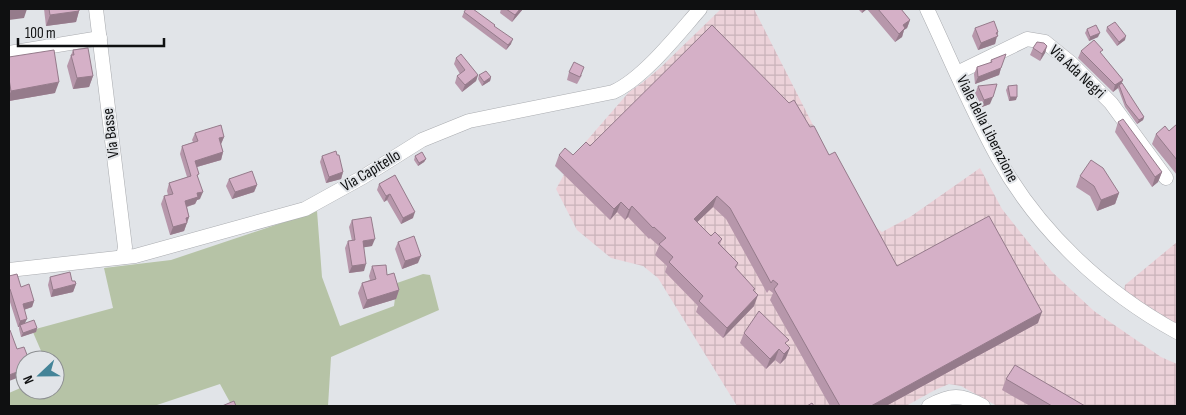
<svg xmlns="http://www.w3.org/2000/svg" width="1186" height="415" font-family="'Sofia Sans Condensed',sans-serif">
<style>
.industrial{fill:url(#industrial-grid)}
.green{fill:#b6c3a6}
.lines{fill:none;stroke-linecap:round;stroke-linejoin:round}
.minor-casing{stroke:#aaacb0;stroke-width:15}
.minor{stroke:#fff;stroke-width:14}
.wall{fill:#b797ab}
.shaded-wall{fill:#957b8b}
.building{fill:#d5b0c7;stroke:#957b8b}
.labels{text-anchor:middle;dominant-baseline:central;stroke-width:4;stroke-linejoin:round;paint-order:stroke}
.street-label{font-size:16px;fill:#0f1011;stroke:#e1e4e8}
</style>
<defs>
<pattern id="industrial-grid" width="8" height="8" patternUnits="userSpaceOnUse" patternTransform="scale(1.25)"><rect width="8" height="8" fill="#ecd2d9"/><path d="M0 4h8M4 0v8" fill="none" stroke="#c9b3b9"/></pattern>
</defs>
<rect width="100%" height="100%" fill="#e1e4e8"/>
<!-- industrial -->
<g class="industrial">
<polygon points="721,9 754,9 842,182 854,211 882,232 910,217 980,168 1002,209 1052,272 1094,311 1161,357 1177,364 1177,406 997,406 961,386 949,384 935,390 906,406 737,406 658,278 643,266 611,258 577,230 556,189 576,153 629,92 642,83 660,68"/>
<polygon points="1177,242 1177,325 1124,292 1125,285"/>
</g>
<!-- green -->
<polygon class="green" points="317,211 322,277 340,326 394,306 397,283 423,274 430,275 439,310 331,357 328,406 232,406 220,384 154,406 9,406 9,393 25,386 25,390 55,390 55,360 45,360 32,330 113,308 104,268 171,260"/>
<g class="lines">
<!-- minor casing -->
<g class="minor-casing">
<g id="minor">
<polyline points="96,9 125,247 123,257"/>
<path d="M927 9C950 58 971 109 997 156 1038 231 1104 292 1177 332"/>
<polyline points="9,53 100,38"/>
<polyline points="957,73 1027,39 1045,42 1071,63 1111,103 1166,178"/>
<path d="M9 270 135 256 305 209 363 177 422 140 469 121 613 92C643 79 678 34 700 9"/>
<path d="M929 406C951 394 961 394 983 406"/>
</g>
</g>
<!-- minor -->
<use href="#minor" class="minor"/>
</g>
<!-- wall -->
<g class="wall">
<polygon points="44,9 79,9 79,11 76,22 46,26"/>
<polygon points="501,9 523,9 512,22 500,13"/>
<polygon points="858,9 901,9 910,20 907,28 904,30 902,37 895,42 867,9 862,13"/>
<polygon points="464,12 494,26 511,44 506,50 462,17"/>
<polygon points="1107,27 1125,40 1117,46 1106,31"/>
<polygon points="975,28 998,32 995,44 978,50 972,36"/>
<polygon points="1087,29 1098,37 1089,41 1085,33"/>
<polygon points="1047,46 1045,53 1040,61 1030,55 1033,48"/>
<polygon points="73,50 93,76 89,87 73,89 67,66"/>
<polygon points="1081,51 1101,54 1123,80 1121,84 1144,117 1143,120 1137,124 1125,107 1118,88 1113,92 1078,58"/>
<polygon points="9,57 55,93 9,101"/>
<polygon points="456,58 478,75 476,81 462,92 455,83 457,76 460,74 454,64"/>
<polygon points="991,60 1001,68 999,75 975,84 974,74 977,67 990,63"/>
<polygon points="569,72 582,75 577,84 567,80"/>
<polygon points="479,75 491,77 490,81 482,86 478,79"/>
<polygon points="978,86 990,104 982,107 975,93"/>
<polygon points="1008,86 1016,100 1009,101 1006,90"/>
<polygon points="1118,122 1162,172 1158,182 1152,187 1115,132"/>
<polygon points="1177,124 1177,175 1152,144 1156,134 1169,131"/>
<polygon points="810,127 829,155 897,266 1038,323 886,406 830,406 770,300 773,293 769,290 767,293 726,219 713,207 697,222 711,236 722,239 720,244 738,263 736,269 754,291 754,306 723,338 696,312 698,306 665,272 667,266 655,255 659,246 650,238 649,239 628,217 625,220 617,212 610,220 555,166 559,155 573,155 590,146"/>
<polygon points="195,133 224,137 221,144 223,152 221,160 197,167 200,199 197,200 195,204 187,207 189,217 184,231 170,235 161,204 164,196 168,195 167,191 169,183 187,177 180,154 182,146 193,142 192,140"/>
<polygon points="337,155 343,172 341,179 326,183 320,162 322,156"/>
<polygon points="415,156 426,159 424,162 418,166 414,160"/>
<polygon points="395,175 413,218 401,224 387,200 384,202 377,190 379,184"/>
<polygon points="1080,176 1119,193 1115,204 1097,211 1090,196 1076,187"/>
<polygon points="229,179 257,185 254,192 232,199 226,186"/>
<polygon points="352,220 372,246 364,247 364,271 349,273 345,248 348,241 352,241 349,227"/>
<polygon points="398,242 418,263 402,269 395,249"/>
<polygon points="372,266 387,275 399,290 396,299 363,309 358,293 362,283 370,280 369,276"/>
<polygon points="9,276 21,287 34,301 32,307 24,310 25,323 37,328 36,332 21,337 19,329 19,327 18,327 9,299"/>
<polygon points="50,277 72,281 76,284 73,292 51,297 48,285"/>
<polygon points="744,333 787,345 786,358 780,364 775,360 766,369 740,343"/>
<polygon points="1006,379 1085,406 1030,406 1002,390"/>
</g>
<!-- shaded-wall -->
<g class="shaded-wall">
<polygon points="9,9 27,9 24,18 9,20"/>
<polygon points="520,9 523,9 512,22 515,15"/>
<polygon points="863,9 867,9 862,13"/>
<polygon points="79,11 76,22 46,26 50,15"/>
<polygon points="910,20 907,28 904,30 902,37 895,42 899,34 903,25"/>
<polygon points="998,32 995,44 978,50 981,43"/>
<polygon points="1100,33 1098,37 1089,41 1090,37"/>
<polygon points="1126,36 1125,40 1117,46 1119,42"/>
<polygon points="513,39 511,44 506,50 508,45"/>
<polygon points="1047,46 1045,53 1040,61 1042,54"/>
<polygon points="1001,68 999,75 975,84 978,77"/>
<polygon points="478,75 476,81 462,92 465,85"/>
<polygon points="93,76 89,87 73,89 77,78"/>
<polygon points="491,77 490,81 482,86 484,82"/>
<polygon points="1123,80 1120,87 1119,85 1118,88 1113,92 1115,85"/>
<polygon points="59,82 55,93 9,101 9,96 11,91"/>
<polygon points="993,97 990,104 982,107 984,100"/>
<polygon points="1010,97 1017,97 1016,100 1009,101"/>
<polygon points="1144,117 1143,120 1137,124 1139,120"/>
<polygon points="224,137 221,144 216,146 219,138"/>
<polygon points="223,152 221,160 193,168 195,161"/>
<polygon points="426,159 424,162 418,166 419,163"/>
<polygon points="343,172 341,179 326,183 329,177"/>
<polygon points="1162,172 1158,182 1152,187 1155,177"/>
<polygon points="257,185 254,192 232,199 235,192"/>
<polygon points="203,192 200,199 197,200 195,204 182,208 185,201 197,193"/>
<polygon points="1119,193 1115,204 1097,211 1101,200"/>
<polygon points="390,194 387,200 384,202 386,196"/>
<polygon points="717,196 713,207 690,229 694,219"/>
<polygon points="621,202 617,212 610,220 614,209"/>
<polygon points="632,206 628,217 625,220 629,210"/>
<polygon points="415,212 413,218 401,224 403,218"/>
<polygon points="189,217 184,231 170,235 173,227 186,218"/>
<polygon points="375,239 372,246 360,248 363,241"/>
<polygon points="421,256 418,263 402,269 405,261"/>
<polygon points="366,264 364,271 349,273 352,266"/>
<polygon points="76,284 73,292 51,297 53,290"/>
<polygon points="399,290 396,299 363,309 367,300"/>
<polygon points="758,295 754,306 723,338 727,328"/>
<polygon points="34,301 32,307 20,311 23,304"/>
<polygon points="1042,312 1038,323 886,406 871,406"/>
<polygon points="27,319 24,325 20,325 19,327 18,327 20,321"/>
<polygon points="37,328 36,332 21,337 23,333"/>
<polygon points="790,348 786,358 780,364 784,354"/>
<polygon points="779,349 775,360 766,369 770,359"/>
<polygon points="25,369 25,375 9,381 9,375"/>
</g>
<!-- building -->
<g class="building">
<polygon points="49,9 79,9 79,11 50,15"/>
<polygon points="466,9 473,9 495,25 494,26 513,39 508,45 464,12"/>
<polygon points="506,9 520,9 515,15"/>
<polygon points="878,9 901,9 910,20 903,25 905,28 899,34"/>
<polygon points="994,21 998,32 996,33 998,36 981,43 975,28"/>
<polygon points="1115,22 1126,36 1119,42 1107,27"/>
<polygon points="712,25 789,103 794,100 810,127 814,126 829,155 835,152 897,266 989,216 1042,312 871,406 840,406 774,289 778,284 773,280 771,283 730,208 717,196 694,219 711,236 715,232 722,239 718,243 738,263 735,267 755,289 753,290 758,295 727,328 699,301 703,296 669,262 673,257 659,244 666,238 654,227 653,228 632,206 629,210 621,202 614,209 559,155 565,148 573,155 586,142 590,146"/>
<polygon points="1096,25 1100,33 1090,37 1087,29"/>
<polygon points="1094,40 1103,50 1100,52 1123,80 1115,85 1081,51"/>
<polygon points="1037,42 1044,43 1047,46 1042,54 1033,48"/>
<polygon points="88,48 93,76 77,78 71,55 74,55 73,50"/>
<polygon points="54,50 59,82 11,91 9,79 9,57"/>
<polygon points="461,54 478,75 465,85 457,76 465,70 456,58"/>
<polygon points="1006,54 1001,68 978,77 977,67 992,62 991,60"/>
<polygon points="574,62 584,67 580,77 569,72"/>
<polygon points="486,71 491,77 484,82 479,75"/>
<polygon points="1122,83 1144,117 1139,120 1126,104 1119,85"/>
<polygon points="997,84 993,97 984,100 978,86"/>
<polygon points="1017,85 1017,97 1010,97 1008,86"/>
<polygon points="1123,119 1162,172 1155,177 1118,122"/>
<polygon points="1177,124 1177,160 1156,134 1165,126 1169,131"/>
<polygon points="221,125 224,137 219,138 223,152 195,161 199,174 197,175 203,192 197,193 198,197 185,201 189,217 186,218 187,223 173,227 164,196 173,194 169,183 191,176 182,146 198,141 195,133"/>
<polygon points="336,151 337,155 339,155 343,172 329,177 322,156"/>
<polygon points="422,152 426,159 419,163 415,156"/>
<polygon points="1091,160 1103,168 1119,193 1101,200 1094,186 1080,176"/>
<polygon points="252,171 257,185 235,192 229,179"/>
<polygon points="395,175 415,212 403,218 390,194 386,196 379,184"/>
<polygon points="371,217 375,239 363,241 366,264 352,266 348,241 355,240 352,220"/>
<polygon points="414,236 421,256 405,261 398,242"/>
<polygon points="386,265 387,275 394,273 399,290 367,300 362,283 376,279 372,266"/>
<polygon points="70,272 72,281 75,281 76,284 53,290 50,277"/>
<polygon points="17,274 21,287 29,284 34,301 23,304 27,319 20,321 10,289 9,289 9,276"/>
<polygon points="759,311 789,340 785,343 790,348 784,354 779,349 770,359 744,333"/>
<polygon points="34,320 37,328 23,333 20,325"/>
<polygon points="10,330 17,349 24,347 29,360 25,360 25,369 9,375 9,331"/>
<polygon points="1015,365 1085,406 1052,406 1006,379"/>
<polygon points="234,401 236,406 222,406"/>
<polygon points="812,403 814,406 807,406"/>
</g>
<g class="labels">
<!-- street labels -->
<g class="street-label">
<text transform="translate(1077 72) rotate(43)">Via Ada Negri</text>
<text transform="translate(987 129) rotate(63)">Viale della Liberazione</text>
<text transform="translate(111 133) rotate(-97)">Via Basse</text>
<text transform="translate(371 171) rotate(-31)">Via Capitello</text>
</g>
</g>
<!-- border -->
<rect width="1186" height="415" fill="none" stroke="#0f1011" stroke-width="20"/>
<!-- north arrow -->
<g transform="translate(40 375) rotate(248)"><circle r="24" fill="#e1e4e8" stroke="#8d8f92"/>
<path d="M0-4L9 19L0 12L-9 19Z" fill="#448498"/>
<text y="-8" font-size="14" font-weight="bold" text-anchor="middle" fill="#0f1011">N</text>
</g>
<!-- scale -->
<path d="M18 38v8h146v-8" fill="none" stroke="#0f1011" stroke-width="2.5"/>
<text x="25" y="38" font-size="15" fill="#0f1011" stroke="#e1e4e8" stroke-width="4" paint-order="stroke">100 m</text>
</svg>
